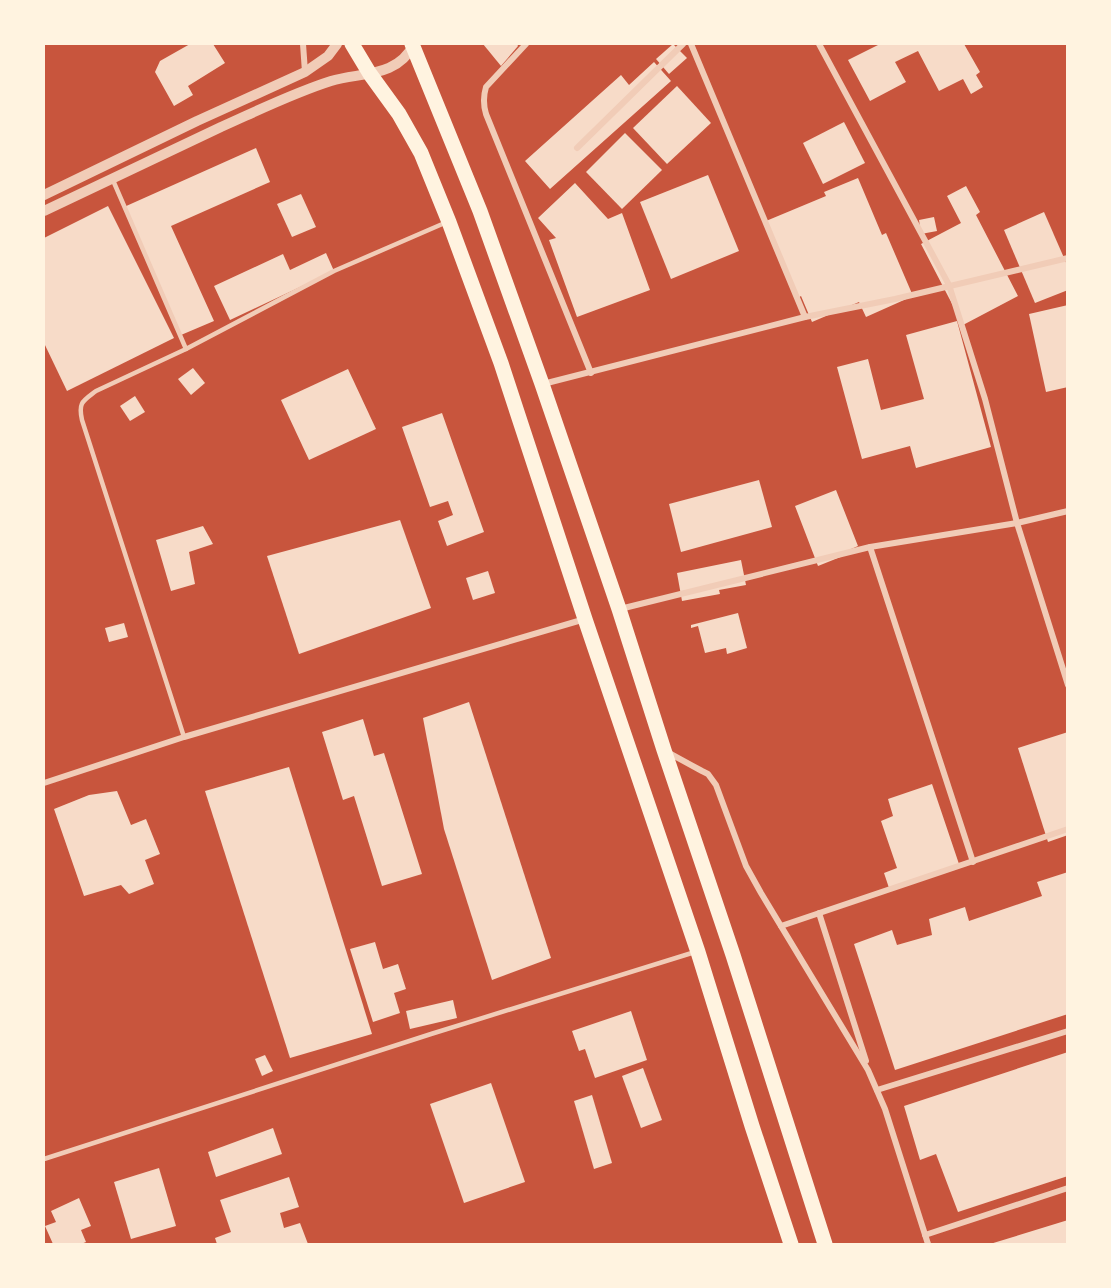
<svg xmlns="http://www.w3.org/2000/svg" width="1111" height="1288" font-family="'Zilla Slab',serif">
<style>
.building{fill:#f7dbc8}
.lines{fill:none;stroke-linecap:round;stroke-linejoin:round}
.service{stroke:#f1ccb7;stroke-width:4.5}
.minor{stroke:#f1ccb7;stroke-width:6}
.tertiary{stroke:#f1ccb7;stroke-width:10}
.primary{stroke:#fff3e0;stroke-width:15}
</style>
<rect width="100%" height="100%" fill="#c8553d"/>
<!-- building -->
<g class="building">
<polygon points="190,44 213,44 225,63 188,86 193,95 174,106 155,72 160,61"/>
<polygon points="483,44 517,44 518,46 501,66"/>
<polygon points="673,44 687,58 669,74 656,59"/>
<polygon points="880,44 964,44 980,72 976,75 983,87 971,94 963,79 939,91 918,51 895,62 906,82 870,101 848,60"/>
<polygon points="654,62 671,81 550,189 525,161 621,75 629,85"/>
<polygon points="677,86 711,123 667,164 633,128"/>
<polygon points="844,122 865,163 823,184 803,143"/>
<polygon points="625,133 662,170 622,209 586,172"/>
<polygon points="256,148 270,182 171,226 214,321 181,335 124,207"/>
<polygon points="708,175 739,251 671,279 640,202"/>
<polygon points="858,178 882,235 886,233 913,296 866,317 859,302 812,322 801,296 798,298 766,221 826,196 824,192"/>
<polygon points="575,183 608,219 622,213 650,290 577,317 549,240 556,238 538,218"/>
<polygon points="966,186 980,212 976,215 1018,296 963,325 921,244 961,223 947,196"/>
<polygon points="301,194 316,227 292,237 277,204"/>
<polygon points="108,206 174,338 67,391 44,343 44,238"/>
<polygon points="1044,212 1068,267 1068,290 1035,303 1004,230"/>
<polygon points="934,217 937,231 921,234 919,220"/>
<polygon points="326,253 334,271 230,320 214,286 283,254 290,270"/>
<polygon points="1068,305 1068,387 1046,392 1029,314"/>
<polygon points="957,321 991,447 916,468 910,446 862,459 837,367 868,359 881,410 924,399 906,335"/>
<polygon points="193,368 205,383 191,395 178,379"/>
<polygon points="348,369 376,429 309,460 281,400"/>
<polygon points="135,396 145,412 130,421 120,406"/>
<polygon points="442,413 484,532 447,546 438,521 453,515 448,501 430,507 402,427"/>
<polygon points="759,480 772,527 681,552 669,504"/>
<polygon points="836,490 858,546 842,553 843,556 818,566 795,506"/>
<polygon points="400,520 431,608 299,654 267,556"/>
<polygon points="203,526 213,544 189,552 195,584 171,591 156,540"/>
<polygon points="741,560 746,585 719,590 720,594 682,601 677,573"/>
<polygon points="488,571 495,593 473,600 466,578"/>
<polygon points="738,613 747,648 727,654 726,648 705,653 698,626 691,628 691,625"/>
<polygon points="124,623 128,637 109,642 105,628"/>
<polygon points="469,702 551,958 492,980 444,829 423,718"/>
<polygon points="363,719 374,756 384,753 422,874 382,886 354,796 343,800 322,732"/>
<polygon points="1068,732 1068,835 1048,842 1018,748"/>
<polygon points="289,767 372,1034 290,1058 205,791"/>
<polygon points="932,784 959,864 889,888 884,873 897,868 881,821 893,816 888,799"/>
<polygon points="117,791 131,825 146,819 160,854 145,860 154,884 129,894 121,885 84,896 54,809 89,795"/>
<polygon points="1068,872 1068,1014 895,1070 854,944 892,930 897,945 932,935 929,919 965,907 969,921 1042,896 1037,882"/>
<polygon points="375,942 383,969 398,964 406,989 394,993 400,1013 373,1022 350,949"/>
<polygon points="453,1000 457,1018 410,1029 406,1011"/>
<polygon points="631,1011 647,1060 595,1078 585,1049 579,1051 572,1031"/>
<polygon points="1068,1052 1068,1176 958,1212 936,1154 920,1160 904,1106"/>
<polygon points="265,1055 273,1071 262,1076 255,1059"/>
<polygon points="643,1068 662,1120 641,1128 622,1076"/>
<polygon points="491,1083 525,1182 464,1203 430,1104"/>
<polygon points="592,1095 612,1163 594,1169 574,1101"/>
<polygon points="273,1128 282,1154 216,1177 208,1152"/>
<polygon points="159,1168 176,1226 131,1239 114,1182"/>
<polygon points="289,1177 299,1207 280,1213 284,1228 300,1223 308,1244 217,1244 215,1238 231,1232 220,1200"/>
<polygon points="79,1198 91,1226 81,1230 86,1242 81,1244 53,1244 45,1226 56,1222 51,1211"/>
<polygon points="1068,1220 1068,1244 990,1244"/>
</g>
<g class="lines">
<!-- service -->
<g class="service">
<polyline points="112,178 186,349"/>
<path d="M184 737 82 420C78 402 83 401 96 391L186 349 334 271 447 222"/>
<polyline points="44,1159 431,1034 695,952"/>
</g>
<!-- minor -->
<g class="minor">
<polyline points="303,44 305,72"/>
<path d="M526 44 486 87C483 97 483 104 486 114L591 373"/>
<polyline points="691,44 805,317"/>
<polyline points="819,44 949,285 985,399 1017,523 1068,685"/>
<polyline points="577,148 683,44"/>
<polyline points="543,384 805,317 895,299 1068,258"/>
<polyline points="870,547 973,862"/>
<polyline points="620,609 870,547 1017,523 1068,511"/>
<polyline points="667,752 702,771 708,774 716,785 746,866 761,893 868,1070 885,1109 928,1244"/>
<polyline points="44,783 184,737 585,619"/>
<polyline points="819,913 866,1061"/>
<polyline points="781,926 1068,829"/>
<polyline points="877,1090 1068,1031"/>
<polyline points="925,1235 1068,1188"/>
</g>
<!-- tertiary -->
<g class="tertiary">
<polyline points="44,195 197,121 305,72 328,56 337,44"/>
<path d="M44 211C103 183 162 155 221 127 257 111 293 93 331 81 361 72 397 78 414 44"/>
</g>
<!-- primary -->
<g class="primary">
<polyline points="352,44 370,74 399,114 421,153 449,222 501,363 585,619 698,952 752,1126 791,1244"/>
<polyline points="412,44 480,211 542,384 619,609 664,750 733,955 825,1244"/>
</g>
</g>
<!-- border -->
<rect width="1111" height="1288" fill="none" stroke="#fff3e0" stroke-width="90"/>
</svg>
